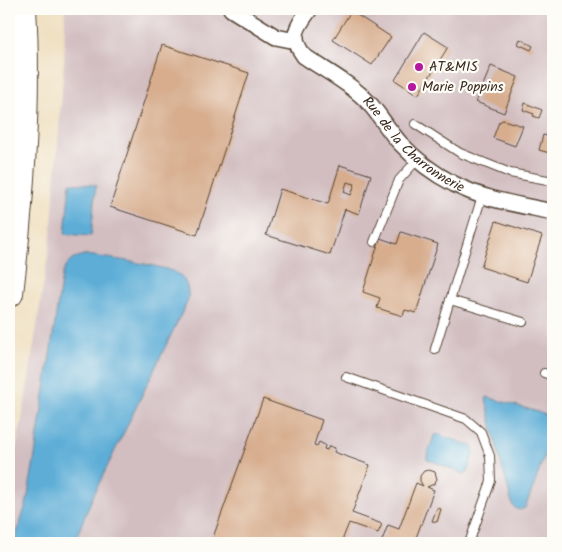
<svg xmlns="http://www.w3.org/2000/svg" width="562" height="552" font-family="Kalam,sans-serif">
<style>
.industrial{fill:#d2bec1}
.water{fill:#5dadd7;stroke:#4c6c7a}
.building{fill:#d7ad8e;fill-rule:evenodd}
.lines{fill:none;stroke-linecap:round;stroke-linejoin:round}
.lane-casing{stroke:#564536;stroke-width:10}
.street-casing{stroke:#564536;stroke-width:18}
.highway-casing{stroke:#564536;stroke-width:30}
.lane{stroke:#fff;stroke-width:8}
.street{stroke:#fff;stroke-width:15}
.highway{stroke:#fff;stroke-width:28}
.poi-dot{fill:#b5179e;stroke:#fdfcf7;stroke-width:2}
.labels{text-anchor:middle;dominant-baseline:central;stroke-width:4.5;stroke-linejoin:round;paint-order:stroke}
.poi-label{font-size:14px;fill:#3b2a1e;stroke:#fdfcf7;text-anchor:start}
.street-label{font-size:14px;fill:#3b2a1e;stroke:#fdfcf7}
</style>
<rect width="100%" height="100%" fill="#fdfcf7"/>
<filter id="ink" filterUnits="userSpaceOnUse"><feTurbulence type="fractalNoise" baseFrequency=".02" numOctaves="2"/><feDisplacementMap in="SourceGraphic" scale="10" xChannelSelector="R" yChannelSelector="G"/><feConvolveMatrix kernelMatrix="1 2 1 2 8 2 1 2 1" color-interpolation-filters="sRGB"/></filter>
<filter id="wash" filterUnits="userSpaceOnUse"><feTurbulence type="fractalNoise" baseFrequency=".0096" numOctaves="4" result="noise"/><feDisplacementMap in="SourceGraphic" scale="20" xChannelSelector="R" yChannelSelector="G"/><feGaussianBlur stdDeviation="1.12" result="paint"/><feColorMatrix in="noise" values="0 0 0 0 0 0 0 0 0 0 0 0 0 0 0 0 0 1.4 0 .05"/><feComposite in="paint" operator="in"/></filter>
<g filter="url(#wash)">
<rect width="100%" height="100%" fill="#eedebe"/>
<!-- industrial -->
<polygon class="industrial" points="65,9 553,9 553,543 9,543 9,482 22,420 51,237 64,63"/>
<!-- water -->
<g class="water">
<polygon points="70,183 96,185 91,236 65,234"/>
<path d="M86 255C105 258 168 265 180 275 187 282 189 291 188 300L93 496 74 543H14L27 501 35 455 62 275C66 263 74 256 86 255Z"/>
<path d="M487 397 535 411 553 418V430L536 480 525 508C521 510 518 511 514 507 511 502 509 494 508 488 499 459 493 429 486 399Z"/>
<polygon points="437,434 472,446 474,453 467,473 464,474 427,459 427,456 434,436"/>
</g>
<g id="blocks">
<!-- building -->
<g class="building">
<polygon points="351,11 391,37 372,65 333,40"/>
<polygon points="424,32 448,47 418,95 395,80"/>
<polygon points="520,39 533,46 531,50 518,44"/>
<polygon points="162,45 249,73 197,235 110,207"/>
<polygon points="491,66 518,77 504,113 476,102"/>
<polygon points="525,103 542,110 539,118 533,116 534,114 523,110"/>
<polygon points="503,120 523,126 515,146 493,138 499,122"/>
<polygon points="543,135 551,137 550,141 553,143 553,154 539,150"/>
<path d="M340 165 371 175 359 214 345 209 330 255 266 235 280 189 328 204ZM347 182 355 184 351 195 344 192Z"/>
<polygon points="496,221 542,236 527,282 481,267"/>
<polygon points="401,232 438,244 416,313 405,310 403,316 377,308 380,298 363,292 380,238 397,244"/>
<polygon points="263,399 322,420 314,445 317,446 319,442 325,445 324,449 327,450 329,446 335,448 334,452 370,465 352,513 382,524 378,533 349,523 341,543 211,543"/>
<polygon points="429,470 435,472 437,479 434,484 427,487 434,490 414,543 381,543 388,525 399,529 416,483 423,486 420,481 420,476 424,471"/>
<polygon points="437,508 441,509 437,522 432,521"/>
</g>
</g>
</g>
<g filter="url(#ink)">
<use href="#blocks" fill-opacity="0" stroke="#564536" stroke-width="1"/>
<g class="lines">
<!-- lane casing -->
<g class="lane-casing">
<g id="lane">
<polyline points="415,124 460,153 510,173 553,181"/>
<polyline points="374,242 399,180 417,160"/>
<polyline points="450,300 523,322"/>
<polyline points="435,349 482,196"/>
<polyline points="544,373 553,376"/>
<polyline points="346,377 466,419 481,432 490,456 491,481 469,543"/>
</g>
</g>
<!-- street casing -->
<g class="street-casing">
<g id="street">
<polyline points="231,9 276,37 296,41"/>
<path id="s1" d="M310 9C297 27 289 36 304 56 326 71 351 84 369 103 380 115 388 130 400 143 415 159 434 174 454 184 484 200 521 205 553 212"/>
</g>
</g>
<!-- highway casing -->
<g class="highway-casing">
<path id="highway" d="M9 293C20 201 28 102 22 9"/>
</g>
<!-- lane -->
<use href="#lane" class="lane"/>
<!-- street -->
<use href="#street" class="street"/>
<!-- highway -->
<use href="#highway" class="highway"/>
</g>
</g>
<!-- markers -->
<g class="poi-dot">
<circle cx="419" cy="67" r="5"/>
<circle cx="412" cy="87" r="5"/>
</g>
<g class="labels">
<!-- poi labels -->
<g class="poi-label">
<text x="429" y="67">AT&amp;MIS</text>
<text x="422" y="87">Marie Poppins</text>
</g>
<!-- street labels -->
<g class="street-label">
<text stroke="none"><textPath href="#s1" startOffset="195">Rue de la Charronnerie</textPath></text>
</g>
</g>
<!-- margin -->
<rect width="562" height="552" fill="none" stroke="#fdfcf7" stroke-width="30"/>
</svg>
